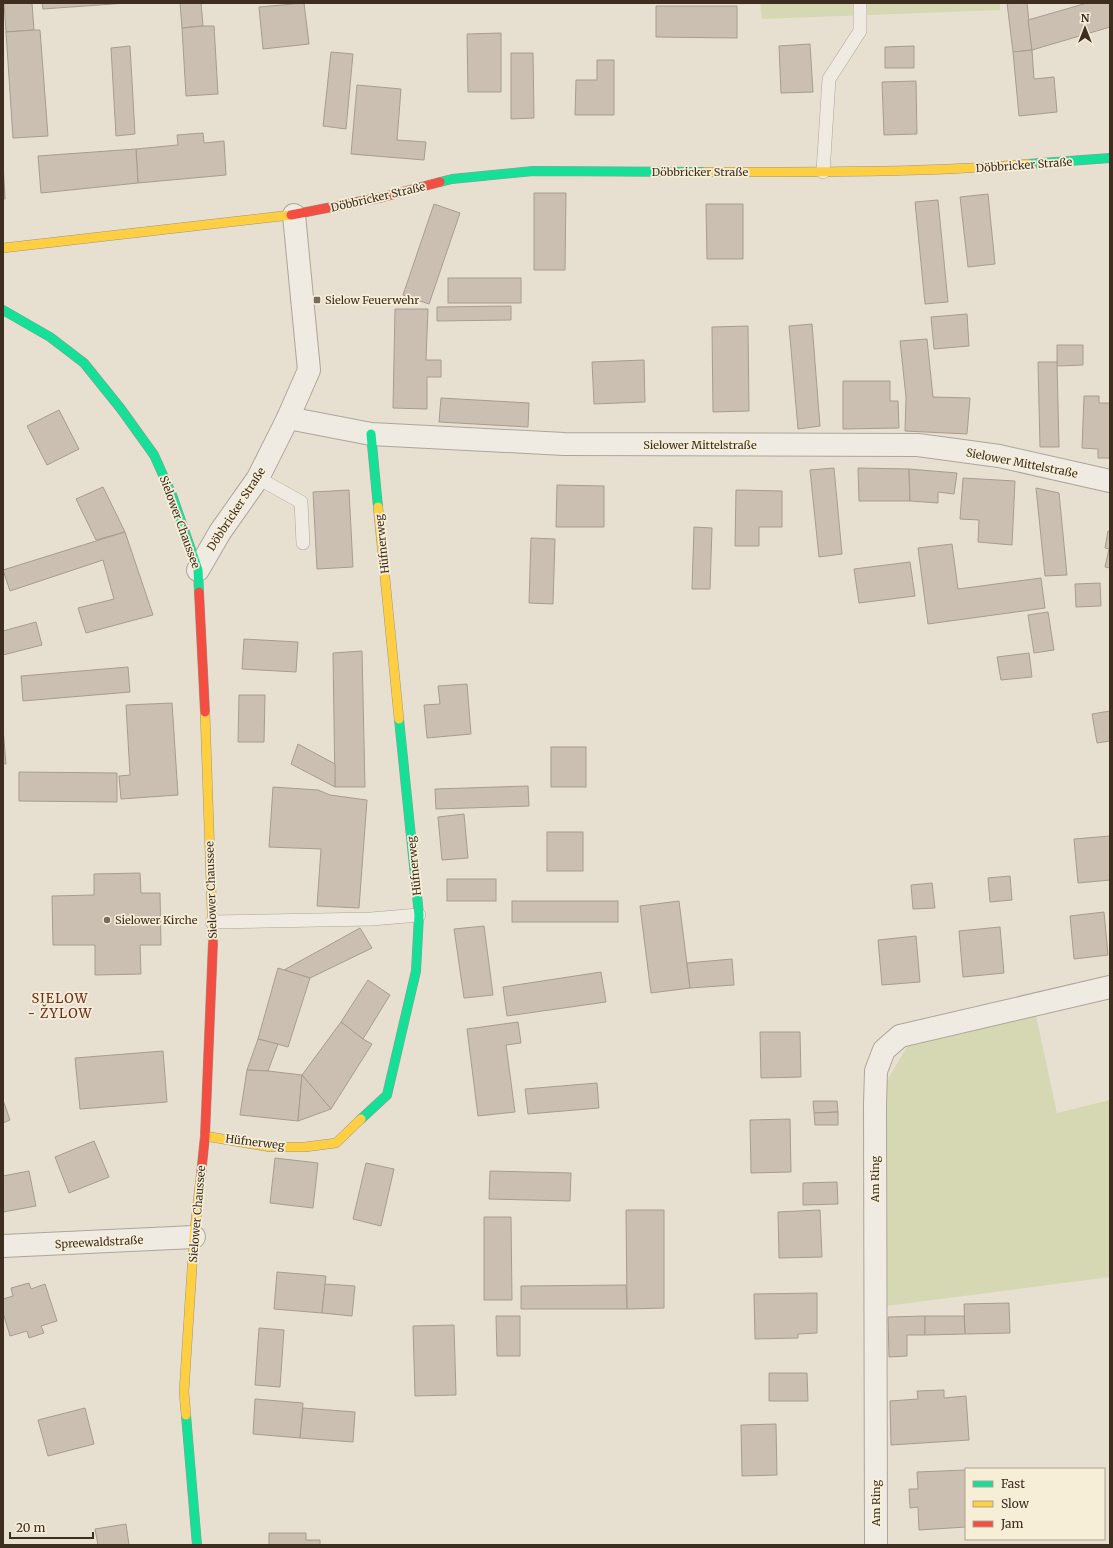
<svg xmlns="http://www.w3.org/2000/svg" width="1113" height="1548" font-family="Merriweather,serif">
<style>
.green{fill:#d6d7b3}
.building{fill:#cbbfb2;stroke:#a89c90}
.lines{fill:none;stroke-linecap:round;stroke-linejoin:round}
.lane-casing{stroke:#ada599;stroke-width:14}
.street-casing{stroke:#ada599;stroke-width:24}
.fast-casing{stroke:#9c958a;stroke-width:10}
.slow-casing{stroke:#9c958a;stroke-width:10}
.jam-casing{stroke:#9c958a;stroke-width:10}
.lane{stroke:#efebe3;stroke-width:13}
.street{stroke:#efebe3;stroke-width:22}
.fast{stroke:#16e098;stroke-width:9}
.slow{stroke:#ffcf43;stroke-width:9}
.jam{stroke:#f24e42;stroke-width:9}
.poi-dot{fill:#786c5e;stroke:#f7eed8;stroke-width:1.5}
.labels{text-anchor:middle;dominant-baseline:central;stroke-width:3.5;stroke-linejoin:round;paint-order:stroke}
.street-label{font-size:11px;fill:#3d2e20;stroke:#f7eed8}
.poi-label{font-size:11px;fill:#3d2e20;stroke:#f7eed8;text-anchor:start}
.quarter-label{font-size:13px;letter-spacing:1px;fill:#6b2e1e;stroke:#f7eed8}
</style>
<rect width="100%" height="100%" fill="#e7e0d1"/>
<!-- green -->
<g class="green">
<polygon points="760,3 1000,3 1000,10 762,19"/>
<polygon points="1036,1016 1057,1113 1110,1100 1110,1277 886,1306 886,1082 907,1047"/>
</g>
<!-- building -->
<g class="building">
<polygon points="4,3 32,3 34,30 6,32"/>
<polygon points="42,3 127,3 43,9"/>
<polygon points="180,3 201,3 203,26 182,28"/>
<polygon points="304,3 309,44 263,49 259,7"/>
<polygon points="1007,3 1027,3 1032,50 1013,52"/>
<polygon points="1087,3 1110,3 1110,27 1032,50 1028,20"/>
<polygon points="656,6 737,6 737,38 656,37"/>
<polygon points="203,26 214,26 218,94 186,96 182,28"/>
<polygon points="34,30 40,30 48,136 13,138 6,32"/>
<polygon points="501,33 501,92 468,92 467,34"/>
<polygon points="810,44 813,92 781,93 779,46"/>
<polygon points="130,46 135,134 116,136 111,48"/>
<polygon points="914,46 914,68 885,68 885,47"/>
<polygon points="1032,50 1034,79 1054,77 1057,112 1019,116 1013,52"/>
<polygon points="331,52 353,54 346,129 323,126"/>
<polygon points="511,53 533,53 534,118 511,119"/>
<polygon points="597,60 614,60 614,115 575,115 576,80 597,80"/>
<polygon points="916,81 917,134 884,135 882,82"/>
<polygon points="357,85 401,89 397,140 426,142 424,160 351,154"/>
<polygon points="203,133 204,143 224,141 226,175 138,183 136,149 178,145 177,135"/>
<polygon points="136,149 138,183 41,193 38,156"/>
<polygon points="3,162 5,199 3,199"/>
<polygon points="534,193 566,193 565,270 534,270"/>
<polygon points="988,194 995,264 968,267 960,197"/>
<polygon points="938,200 948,302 925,304 915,202"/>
<polygon points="434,204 460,213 429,304 403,295"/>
<polygon points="706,204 743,204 743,259 707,259"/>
<rect x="448" y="278" width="73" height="25"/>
<polygon points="511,306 511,320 437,321 437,307"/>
<polygon points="395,309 428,309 426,360 441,360 441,377 427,377 427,409 393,408"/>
<polygon points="967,314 969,346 934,349 931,317"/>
<polygon points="812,324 820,426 798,429 789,326"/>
<polygon points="748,326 749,411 713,412 712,327"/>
<polygon points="927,339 933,397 970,398 967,434 905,431 906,397 900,341"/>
<polygon points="1057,345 1083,345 1083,365 1057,366"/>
<polygon points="644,360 645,402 594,404 592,362"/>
<polygon points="1038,362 1057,362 1059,447 1040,447"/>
<polygon points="843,381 890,381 890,401 898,401 899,428 843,429"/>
<polygon points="1084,396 1099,396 1099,403 1110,403 1110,458 1098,458 1098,449 1082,448"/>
<polygon points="441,398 529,403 528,427 439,422"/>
<polygon points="59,410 79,449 47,465 27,426"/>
<polygon points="834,468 842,554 819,557 810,470"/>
<polygon points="858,468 909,469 910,501 859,501"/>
<polygon points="909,469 957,473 954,494 938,492 938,503 910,501"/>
<polygon points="963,478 1015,481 1012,545 978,542 979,520 960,519"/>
<polygon points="557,485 604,486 604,527 556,527"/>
<polygon points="103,487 125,532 96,540 76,499"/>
<polygon points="1036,488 1059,493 1067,575 1045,576"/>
<polygon points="349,490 353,567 317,569 313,492"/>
<polygon points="736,490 782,491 782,527 759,527 759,546 735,546"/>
<polygon points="694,527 712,528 710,589 692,589"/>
<polygon points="1108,531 1110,531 1110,568 1105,567 1109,549 1105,548"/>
<polygon points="125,532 153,615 86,633 78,608 114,599 103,560 10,591 3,570"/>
<polygon points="531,538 555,539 553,604 529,603"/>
<polygon points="952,544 958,589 1041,578 1045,608 928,624 918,548"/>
<polygon points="910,562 915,596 859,603 854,569"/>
<polygon points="1100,583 1101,606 1076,607 1075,584"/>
<polygon points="1048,612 1054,650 1034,653 1028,615"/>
<polygon points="36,622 42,645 3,655 3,631"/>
<polygon points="244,639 298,642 296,672 242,669"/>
<polygon points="362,651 365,787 335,787 333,653"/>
<polygon points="1029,653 1032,677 1001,680 997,657"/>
<polygon points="128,667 130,692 23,701 21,676"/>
<polygon points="467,684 471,734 427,738 424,705 440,704 438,686"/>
<polygon points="239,695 265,695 264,742 238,742"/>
<polygon points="172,703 178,795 121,799 119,776 130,775 126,705"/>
<polygon points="1110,711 1110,741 1097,743 1092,714"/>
<polygon points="3,728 6,764 3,764"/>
<polygon points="298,744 335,764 335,787 291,764"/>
<rect x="551" y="747" width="35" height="40"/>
<polygon points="19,772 117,773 117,802 19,801"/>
<polygon points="528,786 529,806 436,809 435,789"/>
<polygon points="273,787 318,790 330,795 367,800 359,908 317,906 321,849 269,847"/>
<polygon points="464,814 468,858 442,860 438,817"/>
<rect x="547" y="832" width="36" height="39"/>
<polygon points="1110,836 1110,880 1078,883 1074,839"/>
<polygon points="140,873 141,893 160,893 161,945 140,945 141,974 95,975 95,945 53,945 52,896 94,895 94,874"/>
<polygon points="1010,876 1012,900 990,902 988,878"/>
<rect x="447" y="879" width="49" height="22"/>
<polygon points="932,883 935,908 913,909 911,885"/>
<rect x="512" y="901" width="106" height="21"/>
<polygon points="679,901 690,988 651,993 640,906"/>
<polygon points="1104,912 1108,955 1074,959 1070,916"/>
<polygon points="484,926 493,995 464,998 454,929"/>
<polygon points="1000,927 1004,973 963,977 959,931"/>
<polygon points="360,928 372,948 310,978 284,970"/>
<polygon points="916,936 920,982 882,985 878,940"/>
<polygon points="732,959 734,985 690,988 687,963"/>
<polygon points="278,968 310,978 288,1047 258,1039"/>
<polygon points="601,972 606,1002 507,1016 503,987"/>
<polygon points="368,980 390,995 363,1039 341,1022"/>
<polygon points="341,1022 363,1039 372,1044 331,1109 302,1075"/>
<polygon points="518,1022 521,1043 506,1045 515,1112 478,1116 467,1029"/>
<polygon points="760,1032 800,1032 801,1077 761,1078"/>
<polygon points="258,1039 278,1044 268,1071 247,1070"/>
<polygon points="163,1051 167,1102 80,1109 75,1058"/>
<polygon points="247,1070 268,1071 302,1075 298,1121 240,1115"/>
<polygon points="302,1075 331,1109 298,1121"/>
<polygon points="597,1083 599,1108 528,1114 525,1089"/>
<polygon points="3,1100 10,1120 3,1123"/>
<polygon points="813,1101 837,1101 838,1112 814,1113"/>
<polygon points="838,1112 838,1125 815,1125 814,1113"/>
<polygon points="790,1119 791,1172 751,1173 750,1120"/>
<polygon points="94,1141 109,1177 69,1193 55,1157"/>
<polygon points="275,1158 318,1163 313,1208 270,1203"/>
<polygon points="366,1163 394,1169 381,1226 353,1219"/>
<polygon points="29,1171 36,1206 3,1212 3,1176"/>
<polygon points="490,1171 571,1173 570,1201 489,1199"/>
<polygon points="837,1182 838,1204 803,1205 803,1183"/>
<polygon points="626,1210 664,1210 664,1308 627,1309"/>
<polygon points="820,1210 822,1257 779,1258 778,1212"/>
<polygon points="484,1217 511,1217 512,1300 484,1300"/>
<polygon points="277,1272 326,1276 322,1313 274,1309"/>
<polygon points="29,1283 31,1289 45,1284 57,1321 41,1326 44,1333 29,1338 27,1331 10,1336 3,1313 3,1299 13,1296 11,1288"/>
<polygon points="325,1284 355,1286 352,1316 322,1313"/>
<polygon points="626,1285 627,1309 521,1309 521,1286"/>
<polygon points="817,1293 817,1333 798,1334 798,1338 755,1339 754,1294"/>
<polygon points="1009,1303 1010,1333 965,1334 964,1304"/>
<polygon points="496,1316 520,1316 520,1356 497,1356"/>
<polygon points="925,1316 925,1335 907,1335 907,1356 889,1357 888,1317"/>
<polygon points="925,1316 964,1316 965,1334 925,1335"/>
<polygon points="454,1325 456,1395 415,1396 413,1326"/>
<polygon points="259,1328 284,1330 280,1387 255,1385"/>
<polygon points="769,1373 807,1373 808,1401 769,1401"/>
<polygon points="944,1390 944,1398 966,1396 969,1440 891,1445 890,1401 918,1399 917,1391"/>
<polygon points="255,1399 303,1403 300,1438 253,1434"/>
<polygon points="85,1408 94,1444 48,1456 38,1420"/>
<polygon points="303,1408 355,1412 353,1442 300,1438"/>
<polygon points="776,1424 777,1475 742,1476 741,1425"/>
<polygon points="966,1470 966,1527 919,1530 918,1507 910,1508 909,1489 918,1489 917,1472"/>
<polygon points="126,1524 129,1545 98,1545 95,1529"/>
<polygon points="269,1533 306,1533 306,1540 320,1540 320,1545 269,1545"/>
</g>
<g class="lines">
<!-- lane casing -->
<g class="lane-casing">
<g id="lane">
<polyline points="823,172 829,79 860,31 860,3"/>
<polyline points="258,478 301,502 303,543"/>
<polyline points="212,922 371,919 419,915"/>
</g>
</g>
<!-- street casing -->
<g class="street-casing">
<g id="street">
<polyline points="288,418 371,434 564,444 918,445 999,456 1110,481"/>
<polyline points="198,570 220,532 258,478 288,418 309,370 294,215"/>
<polyline points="3,1246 194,1237"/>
<polyline points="876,1545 875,1104 876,1071 884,1050 900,1036 1110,987"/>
</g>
</g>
<!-- fast casing -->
<g class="fast-casing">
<g id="fast">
<polyline points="1028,164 1110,158"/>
<polyline points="440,182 452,179 533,171 705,172"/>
<polyline points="3,310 50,337 84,363 121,409 154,455 172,495 198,570 199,592"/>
<polyline points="371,434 378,507"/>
<polyline points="361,1119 387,1095 416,971 419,915 399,719"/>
<polyline points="186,1415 197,1545"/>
</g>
</g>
<!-- slow casing -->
<g class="slow-casing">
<g id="slow">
<path d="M705 172C813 172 921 173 1028 164"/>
<polyline points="3,248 291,215"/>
<polyline points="378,507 399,719"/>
<polyline points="205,712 213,942"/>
<polyline points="205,1136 270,1147 305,1147 336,1143 361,1119"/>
<polyline points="186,1415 184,1392 194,1237 201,1175"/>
</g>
</g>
<!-- jam casing -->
<g class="jam-casing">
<g id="jam">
<polyline points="291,215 383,197 440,182"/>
<polyline points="199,592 205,712"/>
<polyline points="201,1175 205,1136 213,942"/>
</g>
</g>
<!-- lane -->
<use href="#lane" class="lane"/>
<!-- street -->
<use href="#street" class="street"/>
<!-- fast -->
<use href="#fast" class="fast"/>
<!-- slow -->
<use href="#slow" class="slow"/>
<!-- jam -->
<use href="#jam" class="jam"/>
</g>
<!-- markers -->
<g class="poi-dot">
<rect x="313" y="296" width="8" height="8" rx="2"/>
<circle cx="107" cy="920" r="4"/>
</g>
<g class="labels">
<!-- street labels -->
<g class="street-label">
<text transform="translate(1024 165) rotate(-4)">Döbbricker Straße</text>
<text x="700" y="172">Döbbricker Straße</text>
<text transform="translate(378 197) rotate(-13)">Döbbricker Straße</text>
<text x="700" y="445">Sielower Mittelstraße</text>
<text transform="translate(1022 463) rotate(11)">Sielower Mittelstraße</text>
<text transform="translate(236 509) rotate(-57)">Döbbricker Straße</text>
<text transform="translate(180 522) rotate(70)">Sielower Chaussee</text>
<text transform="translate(382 544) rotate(-96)">Hüfnerweg</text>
<text transform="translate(414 866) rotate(-96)">Hüfnerweg</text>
<text transform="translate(211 890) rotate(-92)">Sielower Chaussee</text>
<text transform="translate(255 1142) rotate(7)">Hüfnerweg</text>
<text transform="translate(875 1179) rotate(-90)">Am Ring</text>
<text transform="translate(197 1214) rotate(-85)">Sielower Chaussee</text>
<text transform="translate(99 1242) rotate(-3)">Spreewaldstraße</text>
<text transform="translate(876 1503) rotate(-90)">Am Ring</text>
</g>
<!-- poi labels -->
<g class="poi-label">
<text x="325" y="300">Sielow Feuerwehr</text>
<text x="115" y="920">Sielower Kirche</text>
</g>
<!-- quarter labels -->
<g class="quarter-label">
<text x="60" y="998">SIELOW<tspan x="60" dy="15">- ŽYLOW</tspan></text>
</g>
</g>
<!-- border -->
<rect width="1113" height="1548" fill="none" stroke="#3d2e20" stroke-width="8"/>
<!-- legend -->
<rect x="965" y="1468" width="140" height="72" fill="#f7eed8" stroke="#ada18e"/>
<rect x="973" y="1481" width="20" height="6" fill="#16e098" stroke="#ada18e"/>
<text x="1001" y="1488" font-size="12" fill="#3d2e20">Fast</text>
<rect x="973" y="1501" width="20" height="6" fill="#ffcf43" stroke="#ada18e"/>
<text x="1001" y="1508" font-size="12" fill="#3d2e20">Slow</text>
<rect x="973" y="1521" width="20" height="6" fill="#f24e42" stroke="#ada18e"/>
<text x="1001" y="1528" font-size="12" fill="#3d2e20">Jam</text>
<!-- north arrow -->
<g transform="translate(1085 28)" stroke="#f7eed8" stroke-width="3" paint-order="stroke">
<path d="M0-3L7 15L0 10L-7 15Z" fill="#3d2e20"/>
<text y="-6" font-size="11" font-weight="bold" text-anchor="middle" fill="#3d2e20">N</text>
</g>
<!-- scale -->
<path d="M10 1532v6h83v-6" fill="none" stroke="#3d2e20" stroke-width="2"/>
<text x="16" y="1532" font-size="12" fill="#3d2e20" stroke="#f7eed8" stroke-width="3" paint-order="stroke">20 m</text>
</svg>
